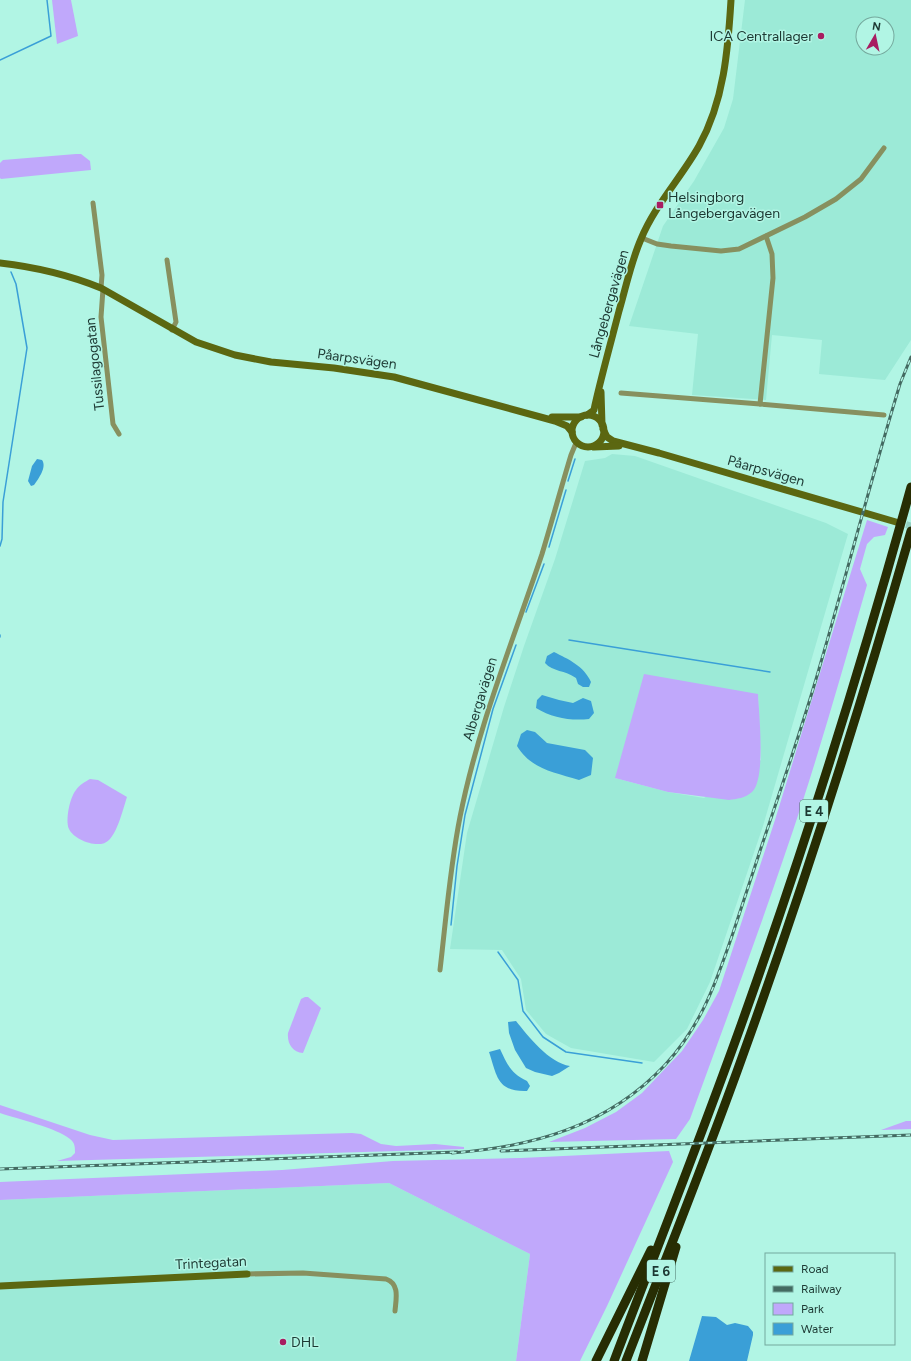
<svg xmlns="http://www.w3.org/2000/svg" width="911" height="1361" font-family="Figtree,sans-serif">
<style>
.built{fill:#9cead7;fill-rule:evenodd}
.green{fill:#c0a8fb}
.water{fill:#3a9fd7}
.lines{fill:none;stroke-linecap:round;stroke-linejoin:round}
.stream{stroke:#3a9fd7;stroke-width:1.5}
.secondary-tunnel{stroke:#93cfc0;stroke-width:7;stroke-dasharray:7 3.5;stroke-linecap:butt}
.street{stroke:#87905f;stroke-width:5}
.secondary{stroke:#5b6711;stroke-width:7}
.highway{stroke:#272d03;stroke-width:9}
.rail-casing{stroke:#436a61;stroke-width:3}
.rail{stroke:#b1f5e4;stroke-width:1.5;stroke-dasharray:4.5;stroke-linecap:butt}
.poi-dot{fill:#a81d61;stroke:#b1f5e4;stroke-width:1.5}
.labels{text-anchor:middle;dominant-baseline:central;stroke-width:3;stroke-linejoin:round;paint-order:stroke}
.shield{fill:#b1f5e4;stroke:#497167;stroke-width:1}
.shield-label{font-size:13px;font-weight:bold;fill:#1c3832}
.poi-label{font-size:14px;fill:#1c3832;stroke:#b1f5e4;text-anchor:start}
.street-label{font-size:14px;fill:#1c3832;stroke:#b1f5e4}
</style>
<rect width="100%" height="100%" fill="#b1f5e4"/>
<!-- built -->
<g class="built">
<path d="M745 0H911V340L885 380 819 374 822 340 772 335 766 400 692 395 698 334 629 326 663 226 694 181 724 128 733 99ZM863 24H887V48H863Z"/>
<path d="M612 454 635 456 826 523 848 534 763 826 710 982 687 1029 654 1062 571 1048 546 1034 526 1010 521 979 502 950 450 949 467 833 504 707 524 646 555 559 585 461 605 458ZM758 694 761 760 704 798 668 792 615 778Z"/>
<polygon points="389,1183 530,1254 516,1361 0,1361 0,1200"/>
</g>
<!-- green -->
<g class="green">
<polygon points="52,0 71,0 78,36 57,44"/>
<polygon points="76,154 81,154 90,161 91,170 1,179 0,178 0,163 3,160"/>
<path d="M867 520 888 527 885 535 874 537 867 544 860 569 867 585C841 675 816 765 785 854 755 943 722 1031 690 1119L676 1139 549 1142 585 1128 616 1112 642 1093 682 1051 703 1020 719 991 775 820Z"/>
<path d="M644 674 758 694C759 714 766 780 752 792 745 798 737 799 729 800L668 792 615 778Z"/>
<path d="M90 779 98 780 127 797C123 809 118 831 109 840 100 850 74 840 69 829 65 820 70 797 76 790 80 784 85 782 90 779Z"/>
<path d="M305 997H308L321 1008 303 1053C292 1052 287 1043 288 1033L301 999Z"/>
<path d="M0 1105 90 1135 113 1140 352 1133 361 1134 381 1144 396 1146 435 1144 464 1147V1149L57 1161 71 1157 75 1153C75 1147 75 1143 70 1139 57 1128 18 1119 0 1113Z"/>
<polygon points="906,1121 911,1121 911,1129 881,1130"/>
<polygon points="669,1151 673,1162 607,1306 580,1361 516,1361 530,1254 389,1183 0,1200 0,1182 282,1170 393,1161 521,1158"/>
</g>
<!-- water -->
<g class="water">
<path d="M37 459 42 460C47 467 39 478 34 485L31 486 28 481 32 466Z"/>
<path d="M554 652C568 659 584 666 591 682L589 687H583L578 684 576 678C565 670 553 672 545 663L547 656Z"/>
<path d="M542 695 559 700 573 703 583 698 591 701 594 713 589 719C571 721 552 718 536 708L537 700Z"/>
<path d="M527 730 535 732 547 743 585 750 593 758 591 775 579 780C554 772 532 770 517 746L521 734Z"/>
<path d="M516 1021C528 1036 549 1063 570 1066L559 1073 552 1076 535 1072 526 1068 515 1050 509 1033 508 1022Z"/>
<path d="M500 1049C507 1064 511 1074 527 1081L530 1086 527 1091C497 1092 497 1076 489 1052Z"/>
<polygon points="702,1316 716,1317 727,1325 735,1323 748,1326 753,1332 753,1335 747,1361 689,1361"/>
</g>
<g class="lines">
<!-- stream -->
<g class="stream">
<polyline points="0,60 51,36 47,0"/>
<polyline points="568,481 575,459"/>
<polyline points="0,546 2,539 3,502 27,348 16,284 11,272"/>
<polyline points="549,547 566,490"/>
<polyline points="526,612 544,564"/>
<polyline points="0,635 0,637"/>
<polyline points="569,640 770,672"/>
<polyline points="451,925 457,866 465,815 493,709 516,645"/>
<polyline points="498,952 518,980 523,1011 543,1037 566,1052 642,1063"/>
</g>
<!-- secondary-tunnel -->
<polyline class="secondary-tunnel" points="896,522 911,526"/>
<!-- street -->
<g class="street">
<polyline points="93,203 102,275 101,288"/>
<polyline points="766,236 772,254 773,278 760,404 884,415"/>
<polyline points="642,238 657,244 671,246 721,251 739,249 805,217 836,199 861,179 884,148"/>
<polyline points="167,260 176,322 172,330"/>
<polyline points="103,289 101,317 113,424 119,434"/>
<polyline points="621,393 760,404"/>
<path d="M440 970C446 919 450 867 460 817 478 726 513 641 542 554 552 521 561 488 571 455L576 443"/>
<path d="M247 1274 303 1273 386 1279C400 1284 396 1299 395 1311"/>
</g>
<!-- secondary -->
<g class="secondary">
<path d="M0 263C35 267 69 275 101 288L196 342 235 355 271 362 334 368 394 377 555 421 567 426 572 432"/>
<polyline points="601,392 602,425"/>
<path d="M587 415 594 410 595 405C602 374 611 342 619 311 626 287 631 262 641 239 655 205 681 178 699 146 724 101 728 50 731 0"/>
<circle cx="588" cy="431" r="16"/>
<polyline points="552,417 581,417"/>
<polyline points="603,429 607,437 613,441 659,453 896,522"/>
<polyline points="594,447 619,446"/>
<polyline points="0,1286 247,1274"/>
</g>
<!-- highway -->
<g class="highway">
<polyline points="596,1361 651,1250"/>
<path d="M614 1361C658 1245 704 1130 745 1014 807 840 862 664 911 487"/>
<path d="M626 1361C666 1258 707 1156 744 1052 806 880 861 706 911 531"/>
<polyline points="642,1361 676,1247"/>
</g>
<!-- rail casing -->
<g class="rail-casing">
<g id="rail">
<polyline points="501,1151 911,1135"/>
<path d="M452 1153C533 1147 608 1126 665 1065 701 1026 716 983 733 933 742 906 751 878 760 851 781 788 803 726 821 662 848 569 872 476 900 384L911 357"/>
<polyline points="0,1169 457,1152"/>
</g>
</g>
<!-- rail -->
<use href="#rail" class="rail"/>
</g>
<!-- markers -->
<g class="poi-dot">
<circle cx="821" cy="36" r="4"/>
<rect x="656" y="201" width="8" height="8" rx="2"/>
<circle cx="283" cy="1342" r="4"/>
</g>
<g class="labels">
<!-- shield labels -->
<g class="shield">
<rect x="800" y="800" width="28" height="22" rx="3"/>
<rect x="647" y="1260" width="28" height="22" rx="3"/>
</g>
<g class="shield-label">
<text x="814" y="811">E 4</text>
<text x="661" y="1271">E 6</text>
</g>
<!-- poi labels -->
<g class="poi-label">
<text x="813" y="36" text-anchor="end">ICA Centrallager</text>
<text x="668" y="197">Helsingborg<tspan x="668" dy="16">Långebergavägen</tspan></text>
<text x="291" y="1342">DHL</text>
</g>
<!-- street labels -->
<g class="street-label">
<text transform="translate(609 304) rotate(-74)">Långebergavägen</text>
<text transform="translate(357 359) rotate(8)">Påarpsvägen</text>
<text transform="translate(95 364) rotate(-96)">Tussilagogatan</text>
<text transform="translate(766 471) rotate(16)">Påarpsvägen</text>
<text transform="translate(480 699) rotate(-73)">Albergavägen</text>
<text transform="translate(211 1263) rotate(-3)">Trintegatan</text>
</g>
</g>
<!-- legend -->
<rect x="765" y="1253" width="130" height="92" fill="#b1f5e4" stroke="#75a99d"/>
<rect x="773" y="1266" width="20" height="6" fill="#5b6711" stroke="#75a99d"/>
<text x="801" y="1273" font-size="12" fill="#1c3832">Road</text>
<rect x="773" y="1286" width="20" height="6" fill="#436a61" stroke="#75a99d"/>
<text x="801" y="1293" font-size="12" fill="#1c3832">Railway</text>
<rect x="773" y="1303" width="20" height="12" fill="#c0a8fb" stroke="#75a99d"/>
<text x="801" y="1313" font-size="12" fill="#1c3832">Park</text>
<rect x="773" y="1323" width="20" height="12" fill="#3a9fd7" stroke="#75a99d"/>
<text x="801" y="1333" font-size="12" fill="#1c3832">Water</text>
<!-- north arrow -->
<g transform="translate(875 36) rotate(9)"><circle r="19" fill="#b1f5e4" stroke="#75a99d"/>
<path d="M0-3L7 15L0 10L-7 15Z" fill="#a81d61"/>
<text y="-6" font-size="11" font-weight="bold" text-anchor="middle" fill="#1c3832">N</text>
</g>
</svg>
